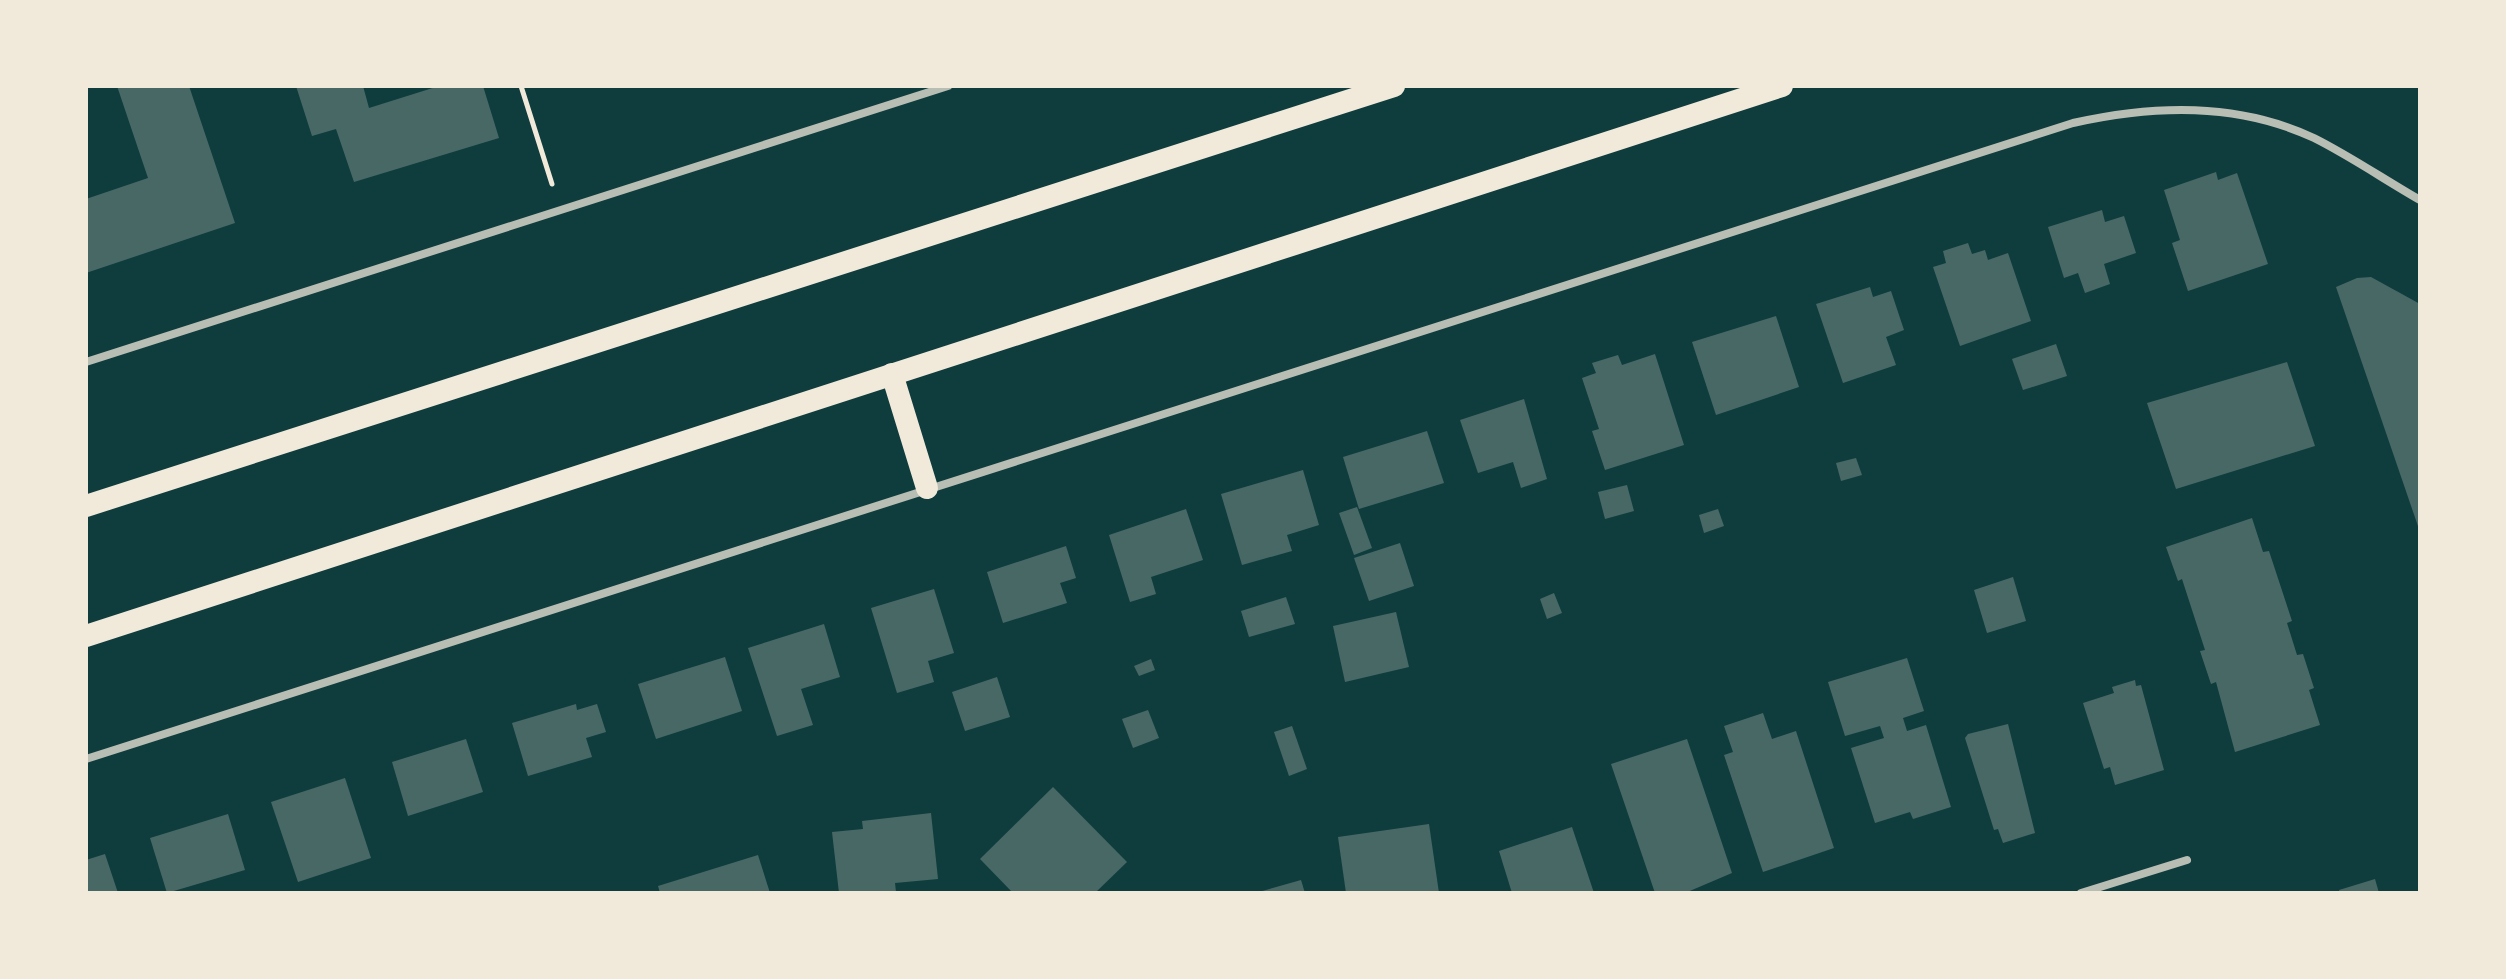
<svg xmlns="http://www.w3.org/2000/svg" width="2506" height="979" font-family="Mulish,sans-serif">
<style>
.building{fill:#486865}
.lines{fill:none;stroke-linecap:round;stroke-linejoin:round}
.path{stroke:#f1e9da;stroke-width:5}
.minor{stroke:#b8beb3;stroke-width:8}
.trunk{stroke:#f1e9da;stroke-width:22}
</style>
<rect width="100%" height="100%" fill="#0f3d3e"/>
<!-- building -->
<g class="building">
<polygon points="117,86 189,86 235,223 86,273 86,199 148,178"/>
<polygon points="296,86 363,86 369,108 439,86 483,86 499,138 354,182 336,129 312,136"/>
<polygon points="2216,172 2218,180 2237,173 2268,264 2188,291 2172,243 2180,240 2164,190"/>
<polygon points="2102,210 2105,222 2124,216 2136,253 2104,264 2110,284 2085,293 2078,273 2064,278 2048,227"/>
<polygon points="1968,243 1972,254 1985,250 1988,260 2008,253 2031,321 1960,346 1933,267 1946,263 1943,251"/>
<polygon points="2371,277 2420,304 2420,532 2336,287 2357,278"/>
<polygon points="1870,287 1873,297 1891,291 1904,330 1886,337 1896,365 1843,383 1816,304"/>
<polygon points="1776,316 1799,387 1716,415 1692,342"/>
<polygon points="2056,344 2067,376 2023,390 2012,359"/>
<polygon points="1655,354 1684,445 1605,470 1592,431 1599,429 1582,378 1596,373 1592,363 1618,355 1622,365"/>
<polygon points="2287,362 2315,446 2176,489 2147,403"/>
<polygon points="1524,399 1547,479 1521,488 1513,462 1478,473 1460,420"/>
<polygon points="1427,431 1444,483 1359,509 1343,457"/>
<polygon points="1856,458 1862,475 1841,481 1836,463"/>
<polygon points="1303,470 1319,525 1287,535 1292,551 1242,565 1221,494"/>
<polygon points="1627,485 1634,511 1605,519 1598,492"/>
<polygon points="1357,507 1372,548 1354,555 1339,513"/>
<polygon points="1186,509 1203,560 1151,577 1156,594 1130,602 1109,535"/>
<polygon points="1718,509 1724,526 1704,533 1699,515"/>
<polygon points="2252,518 2263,552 2269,551 2292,621 2287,623 2297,655 2303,654 2314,688 2309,690 2320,725 2235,752 2216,682 2211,684 2200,651 2205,650 2182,579 2178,581 2166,547"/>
<polygon points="1400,543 1414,586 1369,601 1354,558"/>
<polygon points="1066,546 1076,578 1060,583 1067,603 1003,623 987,572"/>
<polygon points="2013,577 2026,621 1987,633 1974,590"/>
<polygon points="934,589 954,653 928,661 934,682 897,693 871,608"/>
<polygon points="1554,593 1562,613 1547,619 1540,599"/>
<polygon points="1286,597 1295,624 1249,637 1241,611"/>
<polygon points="1396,612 1409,667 1345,682 1333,626"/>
<polygon points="824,624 840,677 801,689 813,725 777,736 748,648"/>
<polygon points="725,657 742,711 656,739 638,684"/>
<polygon points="1907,658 1924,711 1903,718 1907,731 1926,725 1951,807 1913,819 1910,812 1875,823 1851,748 1884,738 1880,726 1845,736 1828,682"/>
<polygon points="1151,659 1155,670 1139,676 1134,666"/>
<polygon points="997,677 1010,717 965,731 952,692"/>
<polygon points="2135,680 2136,686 2141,685 2164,770 2115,785 2110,767 2104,769 2083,703 2114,693 2112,687"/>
<polygon points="576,704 577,710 597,704 606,732 586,738 592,757 528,776 512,723"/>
<polygon points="1148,710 1159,738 1133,748 1122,719"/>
<polygon points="1763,713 1772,739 1796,731 1834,848 1763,872 1724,755 1733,752 1724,726"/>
<polygon points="2008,724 2035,833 2003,843 1998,829 1994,830 1965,738 1968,734"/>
<polygon points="1292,726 1307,769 1289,776 1274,732"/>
<polygon points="466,739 483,792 408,816 392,762"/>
<polygon points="1687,739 1732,873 1685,893 1655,893 1611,764"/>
<polygon points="345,778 371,858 298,882 271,802"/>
<polygon points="1053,787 1127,862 1095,893 1013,893 980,859"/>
<polygon points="931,813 938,879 895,883 896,892 839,893 832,832 863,829 862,821"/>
<polygon points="228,814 245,870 167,893 150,838"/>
<polygon points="1429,824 1439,893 1346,893 1338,837"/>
<polygon points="1572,827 1594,893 1512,893 1499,851"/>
<polygon points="105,854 118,893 86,893 86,860"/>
<polygon points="758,855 770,893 660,893 658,886"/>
<polygon points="2375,879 2379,893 2340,893 2339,890"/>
<polygon points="1301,880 1305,893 1259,893 1259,892"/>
</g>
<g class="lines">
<!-- path -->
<polyline class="path" points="521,86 552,184"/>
<!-- minor -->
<g class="minor">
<polyline points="86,362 948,86"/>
<path d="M86 759 2073 123C2154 105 2237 102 2314 138 2350 156 2385 180 2420 200"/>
<polyline points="2081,893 2187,860"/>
</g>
<!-- trunk -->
<g class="trunk">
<polyline points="892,374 927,488"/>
<polyline points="86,506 1394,86"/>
<polyline points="86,636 1782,86"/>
</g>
</g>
<!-- border -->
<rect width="2506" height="979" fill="none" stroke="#f1e9da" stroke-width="176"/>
</svg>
